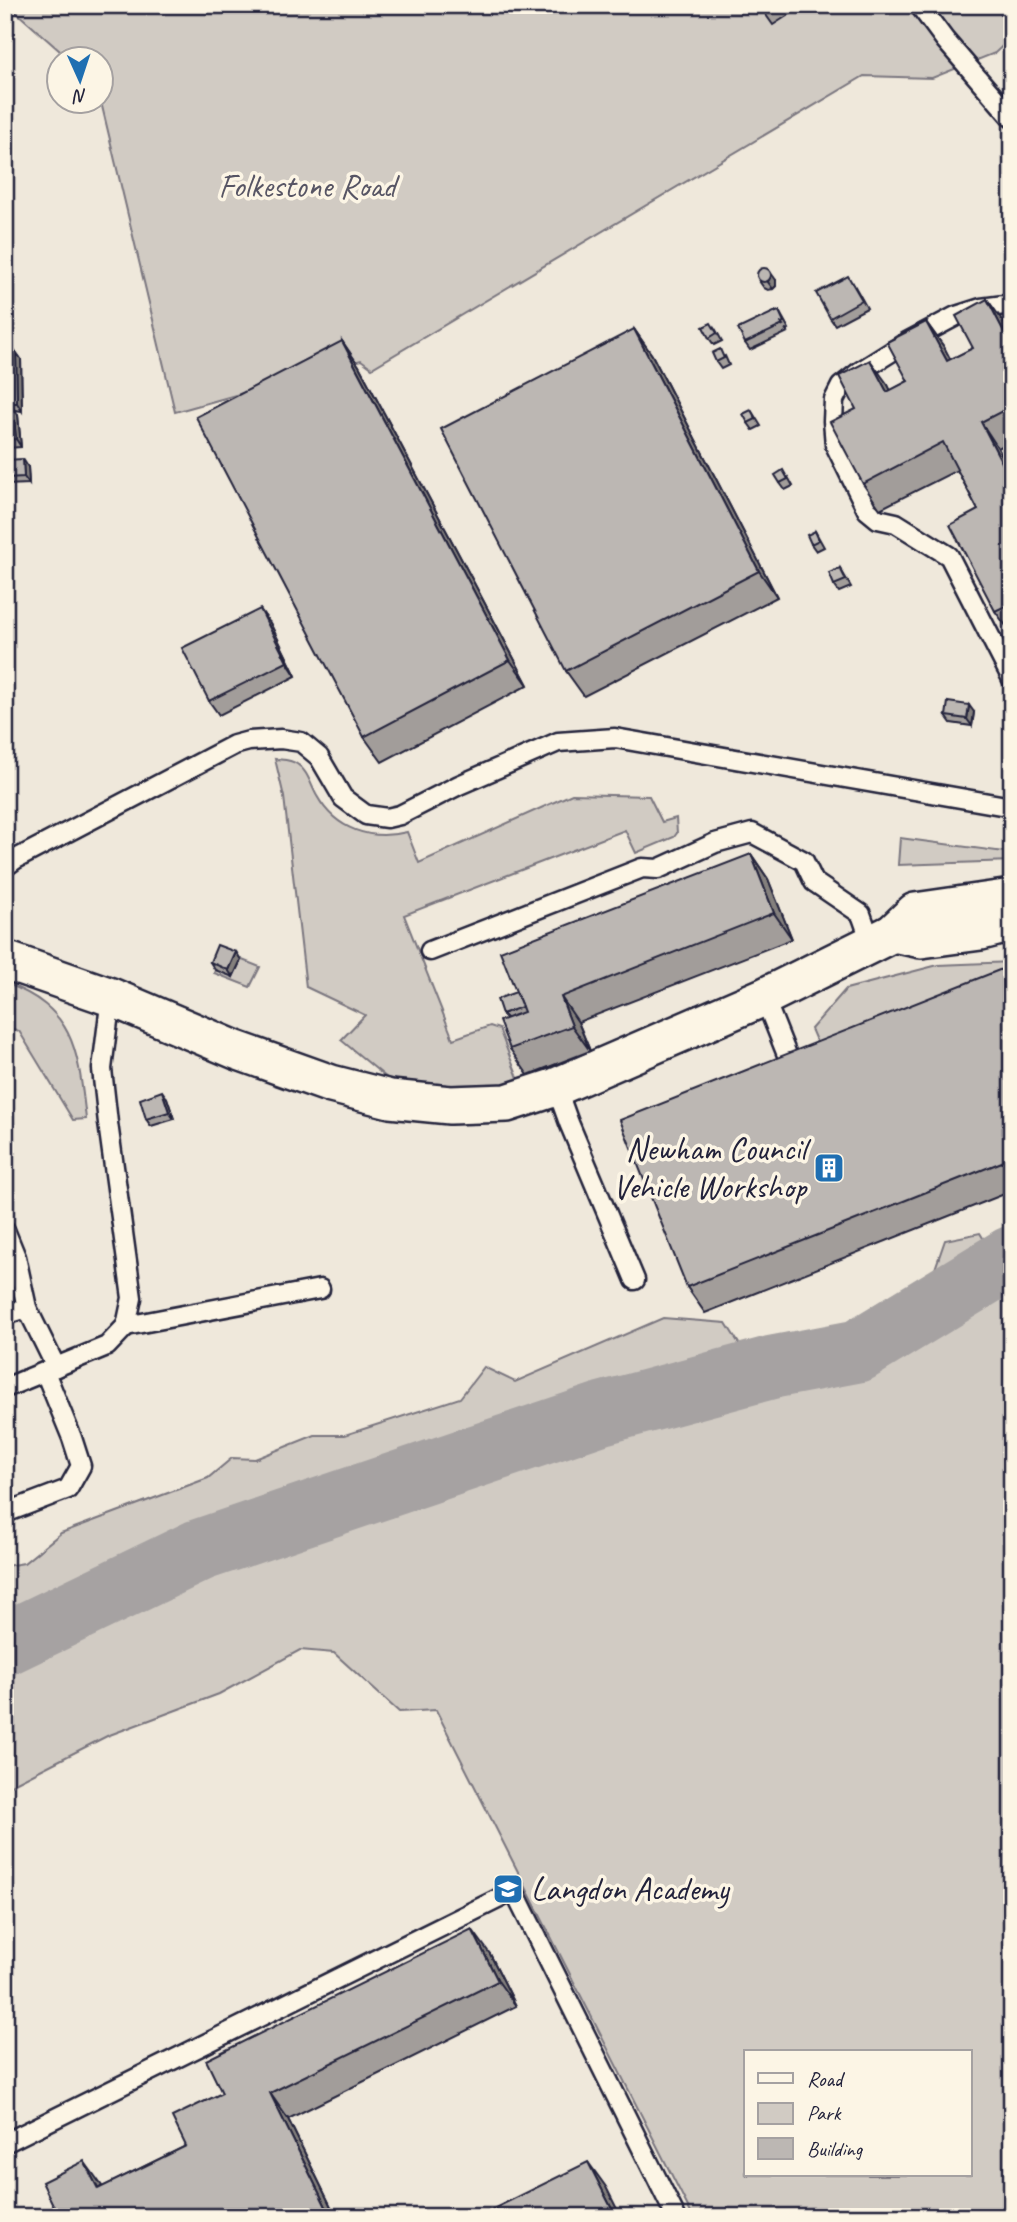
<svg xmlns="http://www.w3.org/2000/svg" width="1017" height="2222" font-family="Caveat,sans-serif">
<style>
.green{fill:#d1cbc3;stroke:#7a767f;stroke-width:2;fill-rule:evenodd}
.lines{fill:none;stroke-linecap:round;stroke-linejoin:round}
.river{stroke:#a6a2a2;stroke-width:63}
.lane-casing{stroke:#22223b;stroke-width:23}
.street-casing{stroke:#22223b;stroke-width:42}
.lane{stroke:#fcf5e5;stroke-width:18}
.street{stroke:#fcf5e5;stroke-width:37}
.wall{fill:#a29d9a;stroke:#22223b;stroke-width:2}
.shaded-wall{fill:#84807d;stroke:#22223b;stroke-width:2}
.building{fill:#bcb7b3;stroke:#22223b;stroke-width:2}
.labels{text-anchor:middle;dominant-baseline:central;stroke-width:7;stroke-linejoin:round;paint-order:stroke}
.park-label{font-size:33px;fill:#575564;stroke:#fcf5e5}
.poi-label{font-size:33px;fill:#22223b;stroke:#fcf5e5;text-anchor:end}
</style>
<rect width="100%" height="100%" fill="#efe8db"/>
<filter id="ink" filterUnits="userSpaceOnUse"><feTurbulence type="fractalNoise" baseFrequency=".0143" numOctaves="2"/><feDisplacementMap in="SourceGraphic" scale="14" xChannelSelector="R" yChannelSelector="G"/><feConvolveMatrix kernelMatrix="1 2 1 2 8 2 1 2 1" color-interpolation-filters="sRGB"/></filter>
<g filter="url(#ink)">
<!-- green -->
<g class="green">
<polygon points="8,5 1012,5 1012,37 995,53 932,78 864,76 372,368 361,360 175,412 101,102 102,60 69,59"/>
<path d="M275 759C283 760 290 759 297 764 308 771 311 786 317 796 336 830 371 841 407 832L419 863 572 794 649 796 662 822 676 818 677 833 674 837 636 853 625 830 404 915 453 1039 490 1026 499 1029 520 1083 470 1091 393 1083 341 1040 365 1015 306 987 284 797Z"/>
<polygon points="900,838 1012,853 1012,861 898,865"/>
<polygon points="222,952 260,967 250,987 214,973"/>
<polygon points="1012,962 1012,993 826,1064 811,1029 846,989 938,965"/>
<path d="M5 983C76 1009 78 1052 86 1119L73 1120 19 1031 5 1026Z"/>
<path d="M980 1233 991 1251 1012 1237V2217H693L436 1710 399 1712 334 1653 300 1650 219 1694 107 1736 5 1788V1566L24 1563 61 1533 208 1478 232 1458 255 1459 315 1435H345L460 1398 484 1367 515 1382 663 1318 726 1323 743 1350 818 1340 928 1289 945 1240ZM970 2052V2175H746V2052Z"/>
</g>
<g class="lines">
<!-- river -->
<polyline class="river" points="5,1644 200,1550 603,1413 773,1367 858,1351 1012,1257"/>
<!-- lane casing -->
<g class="lane-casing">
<g id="lane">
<polyline points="919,5 945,40 1012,118"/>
<polyline points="1012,304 981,308 956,316 907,342 859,372 841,386 834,400 833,421 835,445 867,510 878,519 896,523 949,556 1012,679"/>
<polyline points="5,867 16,859 234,745 249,741 281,739 301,742 319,757 343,798 366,815 387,818 400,815 459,785 558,742 615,738 1012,807"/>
<polyline points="430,951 642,868 658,869 715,843 752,833 804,861 814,882 861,914 871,942"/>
<polyline points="764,997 795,1075"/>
<polyline points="556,1087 569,1123 635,1280"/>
<polyline points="5,1230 16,1257 27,1308 56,1367"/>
<polyline points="5,1315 27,1308"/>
<polyline points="126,1326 320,1289"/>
<polyline points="5,1388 107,1346 126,1326 132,1298 108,1123 102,1069 111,997"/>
<polyline points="5,1513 68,1489 81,1466 72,1438 45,1372"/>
<polyline points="5,2143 514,1891 676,2217"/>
</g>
</g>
<!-- street casing -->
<g class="street-casing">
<g id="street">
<polyline points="893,933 921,939 981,931 1012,923"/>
<polyline points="5,960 111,997 236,1050 331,1084 390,1099 450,1105 507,1103 556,1087 764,997 893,933 915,912 1012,898"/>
</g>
</g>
<!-- lane -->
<use href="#lane" class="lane"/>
<!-- street -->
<use href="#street" class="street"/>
</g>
<!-- wall -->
<g class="wall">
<polygon points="759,5 804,5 773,25"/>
<polygon points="776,280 776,286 773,289 768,290 764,288 759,281"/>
<polygon points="853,283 867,308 835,325 830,318"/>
<polygon points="987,299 1008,330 1012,328 1012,441 998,448 1012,474 1012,634 995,611 978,510 957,470 880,509 863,484 856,409 888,385 890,391 908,381 926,322 944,347 950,360 973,348"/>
<polygon points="779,311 789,329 786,330 788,332 750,350 745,343"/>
<polygon points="634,329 652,355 777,597 584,696 566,671"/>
<polygon points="716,330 722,341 714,345 709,338"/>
<polygon points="342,341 359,366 528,685 382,762 364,737"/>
<polygon points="5,351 16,352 21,359 22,411 15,410 18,415 21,447 7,448 5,446"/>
<polygon points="725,356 729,365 721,369 716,362"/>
<polygon points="751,410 761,426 753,430 748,423"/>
<polygon points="5,460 28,467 29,484 5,485"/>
<polygon points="788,477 793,486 785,490 780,483"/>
<polygon points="815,531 824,547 816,551 811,544"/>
<polygon points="840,568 851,587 839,592 834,585"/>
<polygon points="270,623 296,676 219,715 209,701"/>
<polygon points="974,712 972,726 951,723 946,716"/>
<polygon points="751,854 768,879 792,939 578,1022 590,1051 528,1075 510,1049 506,1018 502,1014 516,992"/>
<polygon points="236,952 241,960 233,977 215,970 210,962"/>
<polygon points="1012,965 1012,1191 705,1313 687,1287"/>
<polygon points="167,1098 174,1119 151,1126 146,1119"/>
<polygon points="490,1954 516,2006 288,2119 336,2217 59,2217 102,2187 186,2146 222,2093"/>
</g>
<!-- shaded-wall -->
<g class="shaded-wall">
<polygon points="771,273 776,280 776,286 773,289 768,282"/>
<polygon points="987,299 1005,324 1012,337 1004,332"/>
<polygon points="926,322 944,347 965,387 947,361"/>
<polygon points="634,329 652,355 777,597 759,571"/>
<polygon points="342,341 359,366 528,685 510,660"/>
<polygon points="16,352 21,359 22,411 17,403"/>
<polygon points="870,360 888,385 905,418 887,392"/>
<polygon points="13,408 18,415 21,447 16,439"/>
<polygon points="981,422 998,448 1012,474 1012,482"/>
<polygon points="23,459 28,467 29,484 24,477"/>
<polygon points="260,609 270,623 296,676 287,662"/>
<polygon points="969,705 974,712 972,726 967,719"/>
<polygon points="751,854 768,879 792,939 774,913"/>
<polygon points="236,952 241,960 233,977 228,970"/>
<polygon points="561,997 578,1022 590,1051 572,1026"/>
<polygon points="162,1091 167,1098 174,1119 169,1112"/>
<polygon points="472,1929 490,1954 516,2006 498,1981"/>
<polygon points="270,2093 288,2119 336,2217 331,2217"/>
<polygon points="84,2161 102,2186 98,2189"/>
<polygon points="588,2162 606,2187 621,2217 616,2217 614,2213"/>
</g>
<!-- building -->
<g class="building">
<circle cx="764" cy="275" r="7"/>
<polygon points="848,276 862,300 830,318 816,293"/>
<polygon points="987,299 1004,332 1012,328 1012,406 981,422 1012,482 1012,603 995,611 950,525 978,510 943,442 863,484 830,422 856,409 839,376 870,360 887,392 908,381 887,342 926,322 947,361 973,348 956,316"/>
<polygon points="776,311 776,312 779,311 784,322 781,323 783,325 745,343 738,329"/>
<polygon points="711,323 717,333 709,338 703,327"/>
<polygon points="634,329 759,571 566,671 441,429"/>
<polygon points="342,341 510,660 364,737 196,417"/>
<polygon points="720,349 724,358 716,362 712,353"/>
<polygon points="5,351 16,352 17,403 5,403"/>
<polygon points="13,408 16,439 5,440 5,409"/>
<polygon points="751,410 756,419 748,423 743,414"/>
<polygon points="23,459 24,477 5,478 5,460"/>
<polygon points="783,470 788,479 780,483 775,475"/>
<polygon points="815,531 819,540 811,544 807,535"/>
<polygon points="840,568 846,580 834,585 829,573"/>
<polygon points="260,609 287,662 209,701 182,648"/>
<polygon points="948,702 969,705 967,719 946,716"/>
<polygon points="751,854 774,913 561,997 572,1026 510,1049 499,1021 524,1012 500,951"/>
<polygon points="217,945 236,952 228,970 210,962"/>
<polygon points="1012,965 1012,1158 687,1287 620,1120"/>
<polygon points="516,992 522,1007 502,1014 497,999"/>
<polygon points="162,1091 169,1112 146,1119 140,1099"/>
<polygon points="472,1929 498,1981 270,2093 331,2217 59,2217 42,2182 84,2161 98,2189 186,2146 172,2117 222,2093 206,2060"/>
<polygon points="588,2162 614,2213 607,2217 477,2217"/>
</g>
</g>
<!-- icons -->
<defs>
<g id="building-square" transform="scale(1.575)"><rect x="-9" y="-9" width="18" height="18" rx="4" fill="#1f6fb2" stroke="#fcf5e5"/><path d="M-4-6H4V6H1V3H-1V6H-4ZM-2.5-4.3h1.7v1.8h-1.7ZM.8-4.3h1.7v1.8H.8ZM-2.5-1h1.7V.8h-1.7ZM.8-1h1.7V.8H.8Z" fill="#fff"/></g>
<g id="school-square" transform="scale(1.575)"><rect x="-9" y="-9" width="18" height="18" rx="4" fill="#1f6fb2" stroke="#fcf5e5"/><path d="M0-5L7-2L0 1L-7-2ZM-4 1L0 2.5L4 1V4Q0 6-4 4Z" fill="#fff"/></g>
</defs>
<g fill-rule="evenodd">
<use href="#building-square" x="829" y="1168"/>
<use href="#school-square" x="508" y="1889"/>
</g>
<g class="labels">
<!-- park labels -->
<g class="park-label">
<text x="307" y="186">Folkestone Road</text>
</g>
<!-- poi labels -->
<g class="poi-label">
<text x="806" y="1149">Newham Council<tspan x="806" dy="38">Vehicle Workshop</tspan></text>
<text x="531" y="1889" text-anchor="start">Langdon Academy</text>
</g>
</g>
<!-- margin -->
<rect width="1017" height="2222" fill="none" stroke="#fcf5e5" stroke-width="28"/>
<rect x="14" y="14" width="989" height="2194" fill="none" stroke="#22223b" stroke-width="2.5" filter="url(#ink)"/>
<!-- legend -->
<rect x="744" y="2050" width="228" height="126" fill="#fcf5e5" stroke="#a5a1a1" stroke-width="2"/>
<rect x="758" y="2073" width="35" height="10" fill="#fcf5e5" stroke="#a5a1a1" stroke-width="2"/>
<text x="807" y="2086" font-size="21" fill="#22223b">Road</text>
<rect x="758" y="2103" width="35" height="21" fill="#d1cbc3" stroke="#a5a1a1" stroke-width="2"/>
<text x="807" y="2120" font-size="21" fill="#22223b">Park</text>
<rect x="758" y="2138" width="35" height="21" fill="#bcb7b3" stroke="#a5a1a1" stroke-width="2"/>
<text x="807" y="2156" font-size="21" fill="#22223b">Building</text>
<!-- north arrow -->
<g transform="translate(80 80) rotate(177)"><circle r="33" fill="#fcf5e5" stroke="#a5a1a1" stroke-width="2"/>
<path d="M0-5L12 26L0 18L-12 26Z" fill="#1f6fb2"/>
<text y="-10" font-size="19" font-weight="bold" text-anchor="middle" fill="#22223b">N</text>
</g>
</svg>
